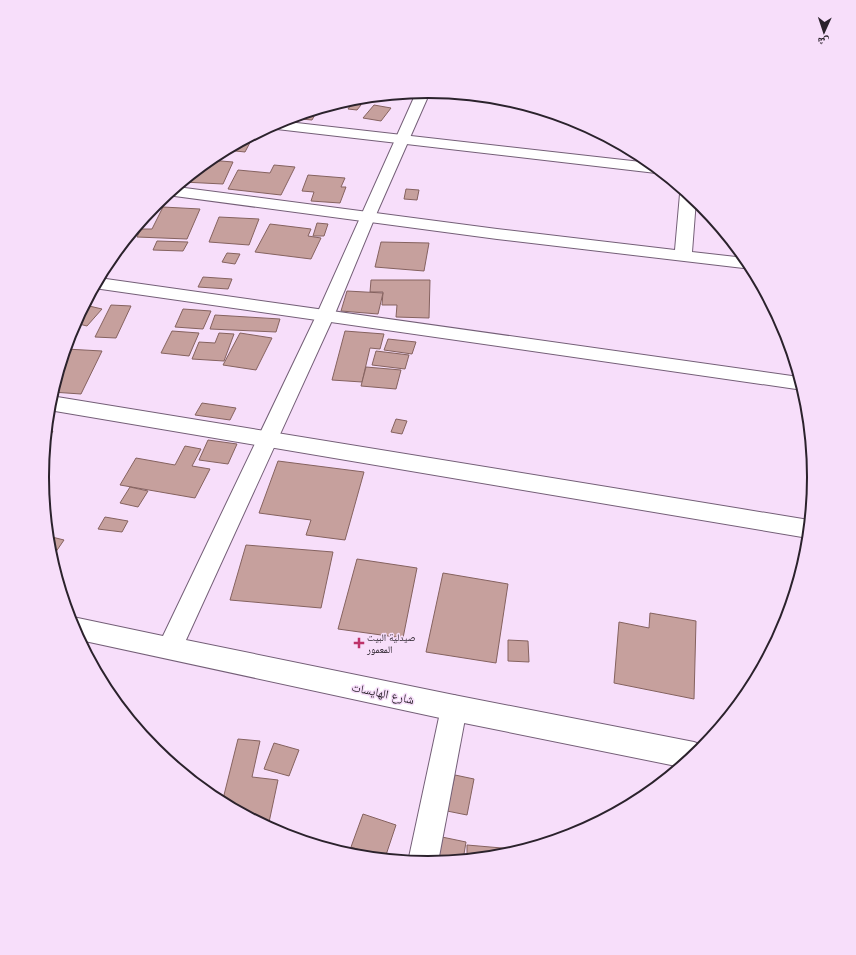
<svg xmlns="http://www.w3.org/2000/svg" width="856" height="955" font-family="'Libre Baskerville','Noto Naskh Arabic',serif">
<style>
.building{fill:#c6a09d;stroke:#85625f}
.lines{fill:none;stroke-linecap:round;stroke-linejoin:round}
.street-casing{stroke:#745f77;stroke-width:2}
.secondary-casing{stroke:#745f77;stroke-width:2}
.street{fill:#fff;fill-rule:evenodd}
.secondary{fill:#fff;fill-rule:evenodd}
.poi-dot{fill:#bd3269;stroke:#f7defa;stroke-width:1.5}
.labels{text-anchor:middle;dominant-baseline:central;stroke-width:3;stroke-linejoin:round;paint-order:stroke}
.poi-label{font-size:10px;fill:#2b222c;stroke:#f7defa;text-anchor:start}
.near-street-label{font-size:12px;fill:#2b222c;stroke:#f7defa}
.rim{fill:none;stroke:#2b222c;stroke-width:2}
</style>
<rect width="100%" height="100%" fill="#f7defa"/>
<!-- building -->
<g class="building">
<polygon points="352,103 361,105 357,110 348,109"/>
<polygon points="374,105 391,108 381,121 363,118"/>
<polygon points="329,106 325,112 317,111 312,120 290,118"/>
<polygon points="254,135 245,152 226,150"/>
<polygon points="209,160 233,162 223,184 183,182"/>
<polygon points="274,165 295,167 281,195 228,189 238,170 270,173"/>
<polygon points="308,175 345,178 341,187 346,187 340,203 311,201 314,192 302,191"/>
<polygon points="406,189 419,190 417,200 404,199"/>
<polygon points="163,207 200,209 187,239 137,237 141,229 152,229"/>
<polygon points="219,217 259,219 249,245 209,242"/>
<polygon points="317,223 328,224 324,236 313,236"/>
<polygon points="270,224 311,229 308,236 321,238 311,259 255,252"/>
<polygon points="157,241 188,242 183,251 153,250"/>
<polygon points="381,242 429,243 424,271 375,267"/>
<polygon points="227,253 240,254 235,264 222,262"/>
<polygon points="203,277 232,279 228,289 198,287"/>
<polygon points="371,280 430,280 429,318 396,317 397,305 382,305 383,292 370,292"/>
<polygon points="347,291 383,293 378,314 341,311"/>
<polygon points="85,305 102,309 87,326 75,323"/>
<polygon points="111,305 131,306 116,338 95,337"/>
<polygon points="183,309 211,311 203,329 175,327"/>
<polygon points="215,315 280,319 276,332 210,329"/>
<polygon points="172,331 199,333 189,356 161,353"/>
<polygon points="345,331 384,334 380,349 370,348 362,382 332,380"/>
<polygon points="219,333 234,334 224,361 192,359 199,342 215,343"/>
<polygon points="240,333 272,338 256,370 223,365"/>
<polygon points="388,339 416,342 412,354 384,350"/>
<polygon points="66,349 102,351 81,394 52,392"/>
<polygon points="376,351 409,355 405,369 372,365"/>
<polygon points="366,367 401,370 396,389 361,386"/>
<polygon points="202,403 236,408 230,420 195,415"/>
<polygon points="396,419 407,421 402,434 391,432"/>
<polygon points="47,430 53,431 45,445"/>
<polygon points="208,440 237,444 228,464 199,460"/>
<polygon points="185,446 201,449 192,466 210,469 195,498 120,485 136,458 175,465"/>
<polygon points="278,461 364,472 345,540 306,535 311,520 259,513"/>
<polygon points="130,487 148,491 138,507 120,503"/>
<polygon points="105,517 128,521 122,532 98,529"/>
<polygon points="48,536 64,540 51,559 49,553"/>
<polygon points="246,545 333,552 321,608 230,600"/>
<polygon points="357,559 417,568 403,638 338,629"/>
<polygon points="443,573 508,584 496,663 426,652"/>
<polygon points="650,613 696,621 694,699 614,683 619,622 649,628"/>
<polygon points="508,640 528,641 529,662 508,661"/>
<polygon points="238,739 260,741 252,777 278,780 268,827 222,803"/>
<polygon points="274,743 299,750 289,776 264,769"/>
<polygon points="455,775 474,779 467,815 447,811"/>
<polygon points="363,814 396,825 385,858 351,847"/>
<polygon points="442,837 466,842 463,860 438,862"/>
<polygon points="467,845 525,850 503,856 467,860"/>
</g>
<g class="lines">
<!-- street casing -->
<g class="street-casing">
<g id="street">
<polygon points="279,121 650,163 661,171 656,173 268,128"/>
<polygon points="177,187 497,229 675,250 680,194 684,190 696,200 692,252 745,258 752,269 497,239 167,195"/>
<polygon points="99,278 799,377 803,390 94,288"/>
<polygon points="51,396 809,520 808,538 49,410"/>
<polygon points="454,695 463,699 467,708 438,862 428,863 408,862 441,708 445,699"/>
</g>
</g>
<!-- secondary casing -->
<g class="secondary-casing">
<polygon id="secondary" points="430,92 375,217 334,316 186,640 454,695 694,742 704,746 681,767 454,721 80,640 69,618 73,617 163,636 316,316 416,93"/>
</g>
<!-- street -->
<use href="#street" class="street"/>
<!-- secondary -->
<use href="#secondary" class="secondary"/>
</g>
<!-- markers -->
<path class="poi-dot" d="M357 637h4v4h4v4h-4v4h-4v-4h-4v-4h4z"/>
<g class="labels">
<!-- poi labels -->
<g class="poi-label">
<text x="367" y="637">صيدلية البيت<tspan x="367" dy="12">المعمور</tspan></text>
</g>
<!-- near-street labels -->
<g class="near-street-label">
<text transform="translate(383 693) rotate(12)">شارع الهايسات</text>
</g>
</g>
<!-- crop -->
<path d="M0 0H856V955H0ZM49 477a379 379 0 1 1 758 0a379 379 0 1 1-758 0Z" fill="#f7defa" fill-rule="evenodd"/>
<path class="rim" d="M49 477a379 379 0 1 1 758 0a379 379 0 1 1-758 0Z"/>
<!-- north arrow -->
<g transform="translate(824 32) rotate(183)" stroke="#f7defa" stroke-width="3" paint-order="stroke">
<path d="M0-3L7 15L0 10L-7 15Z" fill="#2b222c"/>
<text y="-6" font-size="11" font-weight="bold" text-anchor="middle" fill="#2b222c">ش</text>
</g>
</svg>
